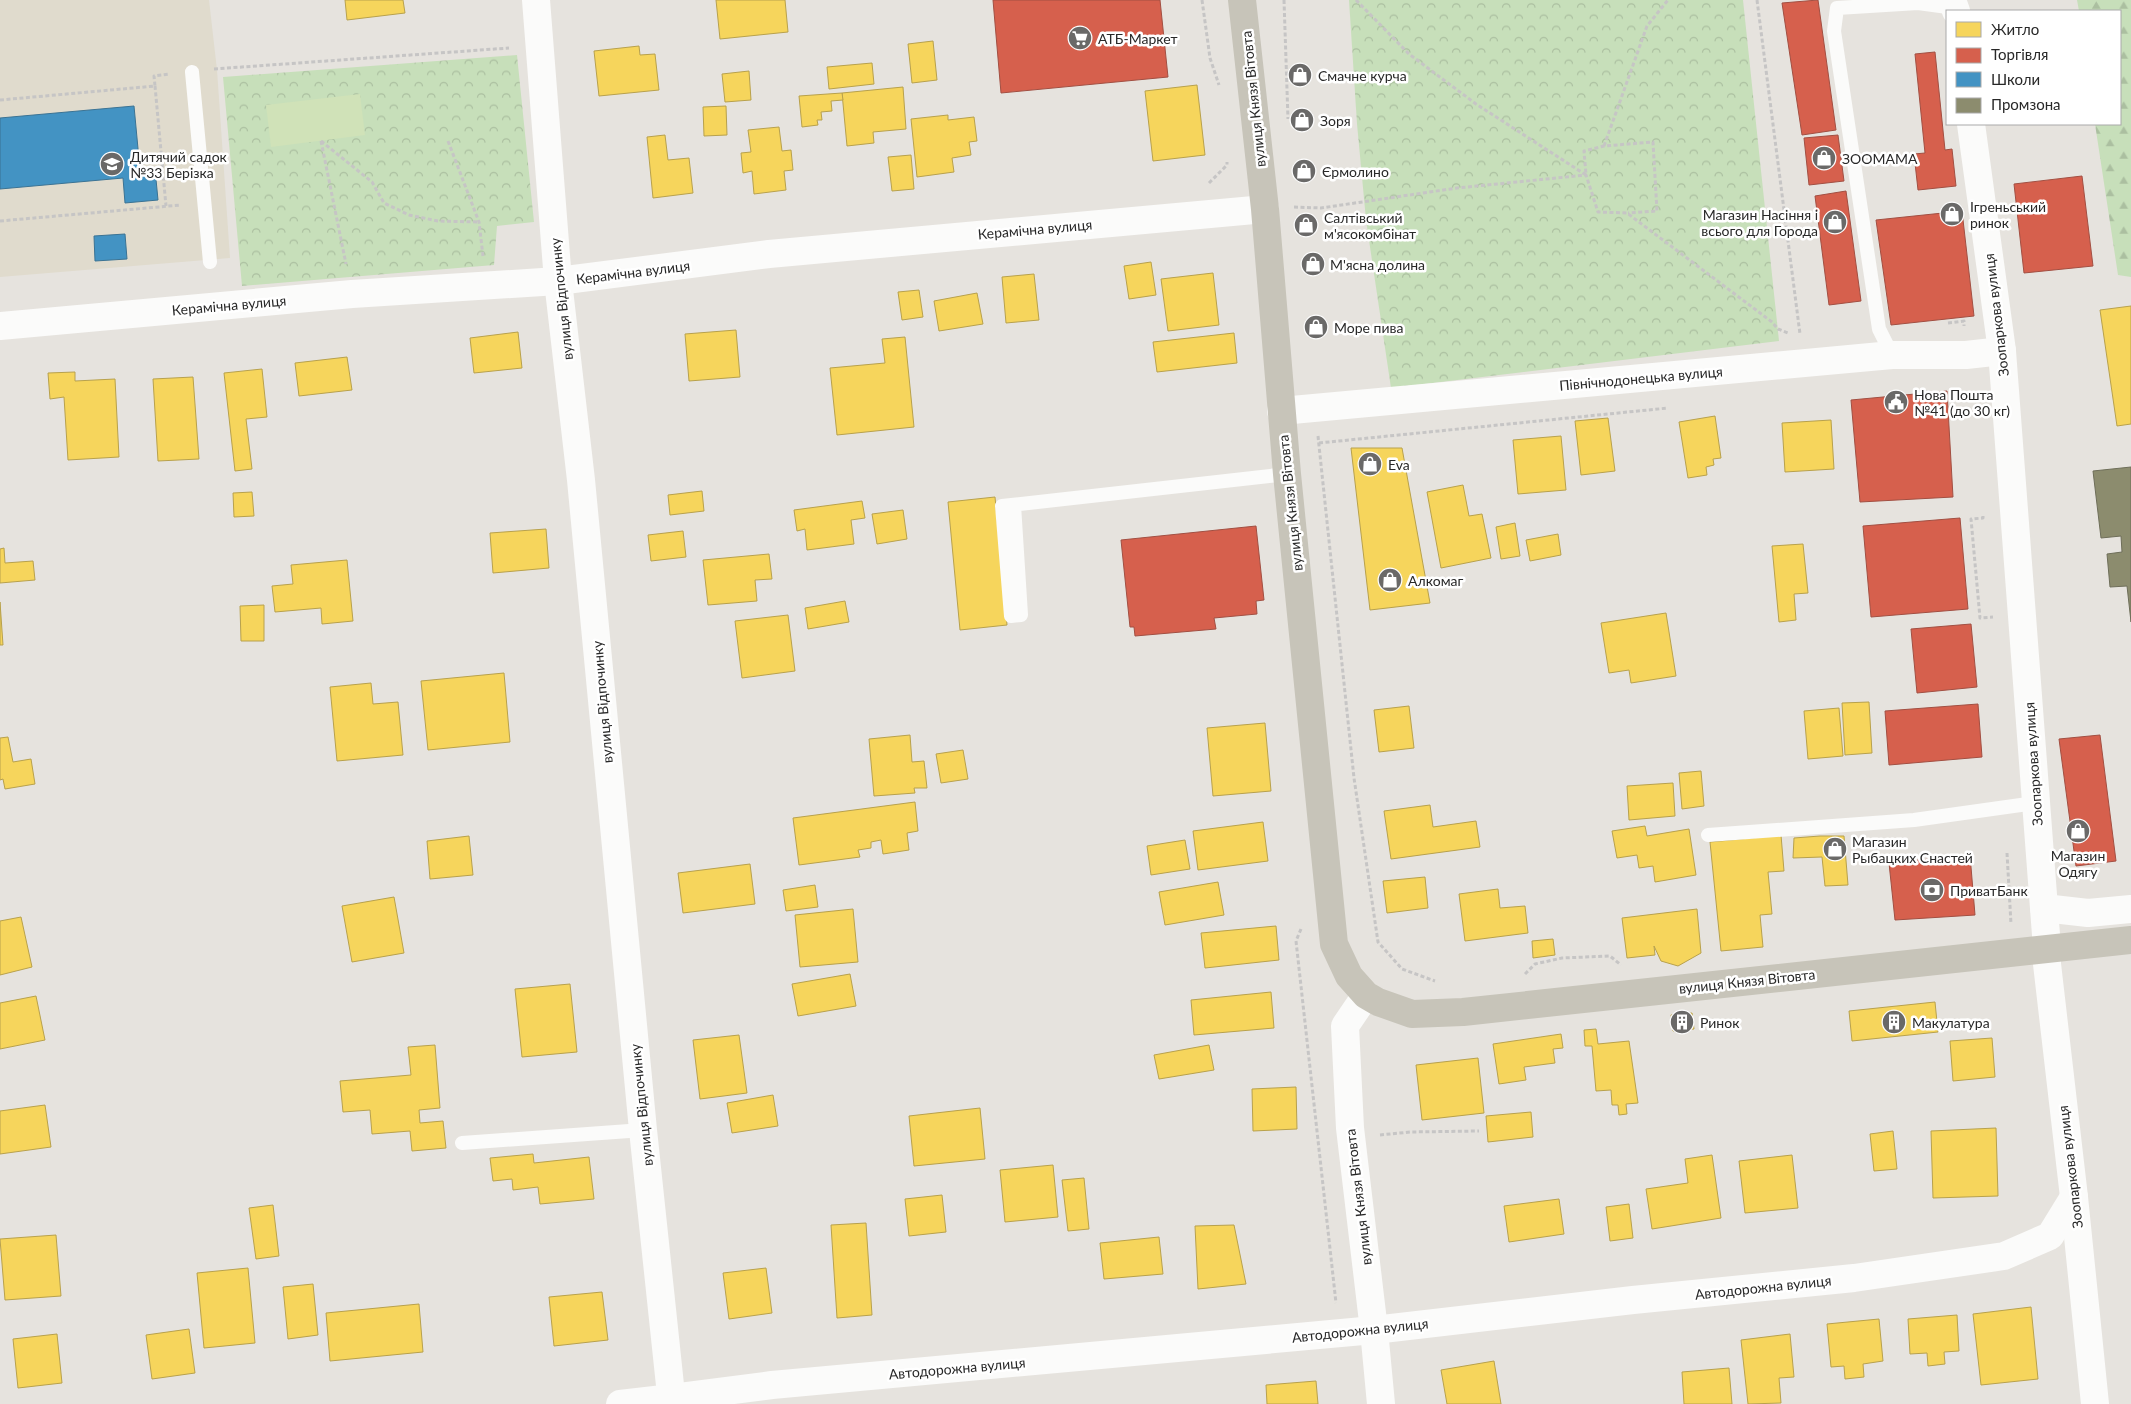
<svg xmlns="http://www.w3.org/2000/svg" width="2131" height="1404" font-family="Lato,sans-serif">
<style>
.education{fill:#e0dbcd}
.forest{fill:url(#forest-firs)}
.park{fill:url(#park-crowns)}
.pitch{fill:#d0e2b8}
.homes{fill:#f6d55c;stroke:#b8a14c}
.shops{fill:#d6604d;stroke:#a24f42}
.schools{fill:#4393c3;stroke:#3b7394}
.industry{fill:#8c8c6e;stroke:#6e6e59}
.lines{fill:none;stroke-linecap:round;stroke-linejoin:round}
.path{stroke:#c6c5c5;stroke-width:3;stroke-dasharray:4 2.5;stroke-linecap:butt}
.service{stroke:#fbfbfa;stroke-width:14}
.minor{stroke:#fbfbfa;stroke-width:28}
.tertiary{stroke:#fbfbfa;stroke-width:28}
.primary{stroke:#c7c4b9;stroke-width:28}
.labels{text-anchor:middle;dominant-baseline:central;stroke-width:5;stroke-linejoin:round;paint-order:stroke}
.poi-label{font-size:14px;fill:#282828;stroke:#fff;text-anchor:start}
.street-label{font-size:14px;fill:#282828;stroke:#fff}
</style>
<defs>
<pattern id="forest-firs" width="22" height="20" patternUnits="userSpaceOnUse" patternTransform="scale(1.25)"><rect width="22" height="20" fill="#c7dfba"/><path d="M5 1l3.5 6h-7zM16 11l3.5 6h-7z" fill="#abbfa0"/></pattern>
<pattern id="park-crowns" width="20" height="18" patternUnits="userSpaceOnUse" patternTransform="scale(1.25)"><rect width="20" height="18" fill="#c7dfba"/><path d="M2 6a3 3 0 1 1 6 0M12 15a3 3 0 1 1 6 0" fill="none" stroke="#abbfa0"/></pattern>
</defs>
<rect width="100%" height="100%" fill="#e6e3de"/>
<!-- education -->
<polygon class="education" points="0,0 209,0 217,70 230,258 0,277"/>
<!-- forest -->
<polygon class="forest" points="2077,0 2131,0 2131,277 2118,275 2095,124 2120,124 2120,11 2079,11"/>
<!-- park -->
<g class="park">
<polygon points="1349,0 1743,0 1779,341 1391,388 1366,220 1357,124"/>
<polygon points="517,55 534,222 497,226 494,265 242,286 223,77"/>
</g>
<!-- pitch -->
<polygon class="pitch" points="360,94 365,135 271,147 266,105"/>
<!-- homes -->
<g class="homes">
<polygon points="345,0 403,0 405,13 347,20"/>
<polygon points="716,0 785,0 788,32 720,39"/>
<polygon points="933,41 937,80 912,83 908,44"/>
<polygon points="639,46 640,55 655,54 659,90 599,96 594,51"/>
<polygon points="872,63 874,84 829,89 827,67"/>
<polygon points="749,71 751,100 725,102 722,74"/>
<polygon points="1197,85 1205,155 1153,161 1145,91"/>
<polygon points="903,87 906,129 873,132 874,143 847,146 842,93"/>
<polygon points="842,93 843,100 831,101 832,111 821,112 822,120 817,120 818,125 802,127 799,96"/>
<polygon points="726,106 727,135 704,136 703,107"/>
<polygon points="948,115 948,120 974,117 977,141 969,142 971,155 952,158 954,172 917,177 911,119"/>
<polygon points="779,127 782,151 791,150 793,170 784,171 786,190 754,194 752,171 743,173 741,153 751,152 748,130"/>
<polygon points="665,135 668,160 689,158 693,193 653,198 647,137"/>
<polygon points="911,155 914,189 892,191 888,157"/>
<polygon points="1151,262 1156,295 1129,299 1124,266"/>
<polygon points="1213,273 1219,325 1168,331 1161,279"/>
<polygon points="1034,274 1039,320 1006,323 1002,277"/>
<polygon points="919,290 923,317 902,320 898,292"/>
<polygon points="977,293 983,324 939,331 934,301"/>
<polygon points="2131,306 2131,424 2117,426 2100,310"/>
<polygon points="736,330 740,377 689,381 685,334"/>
<polygon points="518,332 522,368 474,373 470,338"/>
<polygon points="1234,333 1237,363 1157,372 1153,342"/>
<polygon points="905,337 914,427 837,435 830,368 885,363 882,339"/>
<polygon points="347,357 352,390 299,396 295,363"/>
<polygon points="262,369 267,417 246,419 252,469 235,471 224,373"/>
<polygon points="75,372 75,381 115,379 119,457 68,460 64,397 50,399 48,373"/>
<polygon points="193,377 199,459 158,461 153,379"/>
<polygon points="1715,416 1721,458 1713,459 1714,465 1706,467 1707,475 1688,478 1679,422"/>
<polygon points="1608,418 1615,471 1581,475 1575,421"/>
<polygon points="1831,420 1834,469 1785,472 1782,423"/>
<polygon points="1561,436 1566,490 1518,494 1513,440"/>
<polygon points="1351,448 1402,448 1430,603 1370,610"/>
<polygon points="1463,485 1469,516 1482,514 1491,558 1441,568 1427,492"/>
<polygon points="702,491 704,511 670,515 668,495"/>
<polygon points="252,492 254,516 234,517 233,493"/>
<polygon points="995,497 1007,625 960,630 948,502"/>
<polygon points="862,501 865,518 851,520 854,544 807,550 805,529 797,531 794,510"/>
<polygon points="903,510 907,539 877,544 872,514"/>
<polygon points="1515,523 1520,556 1501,559 1496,527"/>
<polygon points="546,529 549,568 493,573 490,533"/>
<polygon points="683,531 686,557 651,561 648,535"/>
<polygon points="1558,534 1561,555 1530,561 1526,540"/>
<polygon points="1803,544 1808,593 1794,594 1796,620 1779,622 1772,546"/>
<polygon points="4,548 5,563 33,561 35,580 0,583 0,549"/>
<polygon points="769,554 772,579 755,580 757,601 708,605 703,560"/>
<polygon points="347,560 353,621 322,624 321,608 275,612 272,586 293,584 291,565"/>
<polygon points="845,601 849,622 808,629 805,608"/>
<polygon points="0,602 3,645 0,645"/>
<polygon points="264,605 264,641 241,641 240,606"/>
<polygon points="1666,613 1676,676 1631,683 1629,670 1609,673 1601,623"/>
<polygon points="788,615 795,671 742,678 735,621"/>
<polygon points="504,673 510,742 428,750 421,681"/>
<polygon points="371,683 373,704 398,702 403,755 337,761 330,687"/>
<polygon points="1869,702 1872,753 1845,755 1842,703"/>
<polygon points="1409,706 1414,748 1379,752 1374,710"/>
<polygon points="1839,708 1843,756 1808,759 1804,711"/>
<polygon points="1265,723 1271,791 1213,796 1207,728"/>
<polygon points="910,735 912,762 924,761 927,788 914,788 915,793 874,796 869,739"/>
<polygon points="8,737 13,762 31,759 35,784 5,789 3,779 0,780 0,738"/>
<polygon points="963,750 968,779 941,783 936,754"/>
<polygon points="1701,771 1704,806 1682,809 1679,773"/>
<polygon points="1673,783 1675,816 1629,820 1627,786"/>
<polygon points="915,802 918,831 907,833 909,850 883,854 881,840 871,842 871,848 858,850 860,857 799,865 793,818"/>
<polygon points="1430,805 1433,827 1476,821 1480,847 1391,859 1384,811"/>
<polygon points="1263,822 1268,861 1198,870 1193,831"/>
<polygon points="1645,826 1647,836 1689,829 1696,875 1655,882 1653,866 1639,868 1637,855 1617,858 1612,831"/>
<polygon points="1781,835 1784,871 1768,872 1772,914 1760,915 1763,947 1721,951 1710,842"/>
<polygon points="469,836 473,875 430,879 427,841"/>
<polygon points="1820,836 1844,836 1848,885 1825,886 1822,857 1793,858 1794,838"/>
<polygon points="1185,840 1190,869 1151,875 1147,846"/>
<polygon points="750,864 755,904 683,913 678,873"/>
<polygon points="1425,877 1428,908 1387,913 1383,881"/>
<polygon points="1218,882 1224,915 1165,925 1159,892"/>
<polygon points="815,885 818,907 786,911 783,890"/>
<polygon points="1498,889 1500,908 1525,906 1528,933 1465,941 1459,894"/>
<polygon points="394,897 404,953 352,962 342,906"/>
<polygon points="853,909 858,962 800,967 795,915"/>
<polygon points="1697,909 1701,953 1678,966 1661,961 1654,946 1655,955 1627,958 1622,918"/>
<polygon points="21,917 32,967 0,975 0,921"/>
<polygon points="1276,926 1279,960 1205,968 1201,933"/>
<polygon points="1553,939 1555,955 1533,958 1532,941"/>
<polygon points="850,974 856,1006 798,1016 792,984"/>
<polygon points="570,984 577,1052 522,1057 515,989"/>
<polygon points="1271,992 1274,1028 1194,1035 1191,1000"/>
<polygon points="36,996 45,1040 0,1049 0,1003"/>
<polygon points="1935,1002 1938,1032 1852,1041 1849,1011"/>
<polygon points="1692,1013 1694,1029 1673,1031 1671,1015"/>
<polygon points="1596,1029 1598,1044 1629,1041 1638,1103 1626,1104 1627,1114 1619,1115 1618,1105 1612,1105 1611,1090 1596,1091 1592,1046 1585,1046 1584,1030"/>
<polygon points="1561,1034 1563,1048 1553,1049 1555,1063 1524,1067 1526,1080 1499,1084 1493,1044"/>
<polygon points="739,1035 747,1093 700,1099 693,1040"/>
<polygon points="1992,1038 1995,1077 1953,1081 1950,1041"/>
<polygon points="435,1045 440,1108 419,1110 420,1123 443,1121 446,1148 412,1151 410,1131 372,1134 370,1110 343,1112 340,1081 411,1075 408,1047"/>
<polygon points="1209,1045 1214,1070 1159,1079 1154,1055"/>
<polygon points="1478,1058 1484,1113 1422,1120 1416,1065"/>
<polygon points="1296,1087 1297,1129 1253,1131 1252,1089"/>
<polygon points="773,1095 778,1126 732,1133 727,1103"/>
<polygon points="45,1105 51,1147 0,1154 0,1111"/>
<polygon points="980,1108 985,1159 914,1166 909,1116"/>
<polygon points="1531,1112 1533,1137 1488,1142 1486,1116"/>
<polygon points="1996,1128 1998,1196 1933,1198 1931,1131"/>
<polygon points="1893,1131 1897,1169 1874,1171 1870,1134"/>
<polygon points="533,1154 534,1163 589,1157 594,1199 540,1204 538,1187 513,1190 512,1179 493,1181 490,1158"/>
<polygon points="1712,1155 1721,1218 1652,1229 1646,1189 1688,1183 1685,1159"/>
<polygon points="1792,1155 1798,1208 1745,1213 1739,1161"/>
<polygon points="1053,1165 1058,1217 1005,1222 1000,1170"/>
<polygon points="1084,1178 1089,1229 1068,1231 1062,1180"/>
<polygon points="942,1195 946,1232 909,1236 905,1199"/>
<polygon points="1559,1199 1564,1234 1509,1242 1504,1206"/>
<polygon points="1629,1204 1633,1238 1610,1241 1606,1207"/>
<polygon points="273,1205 279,1256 256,1259 249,1208"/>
<polygon points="866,1223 872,1315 837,1318 831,1225"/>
<polygon points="1234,1225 1246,1284 1198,1289 1195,1226"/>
<polygon points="56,1235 61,1296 5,1300 0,1239"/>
<polygon points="1159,1237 1163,1274 1104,1279 1100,1243"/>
<polygon points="248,1268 255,1343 204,1348 197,1273"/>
<polygon points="766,1268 772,1313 729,1319 723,1273"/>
<polygon points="313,1284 318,1335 288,1339 283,1287"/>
<polygon points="602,1292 608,1340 554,1346 549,1297"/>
<polygon points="419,1304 423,1352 330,1361 326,1313"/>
<polygon points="2031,1307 2038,1379 1981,1385 1973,1314"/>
<polygon points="1957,1315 1959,1351 1944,1352 1945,1364 1928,1366 1927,1353 1910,1354 1908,1319"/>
<polygon points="1879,1319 1883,1361 1863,1364 1864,1377 1845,1379 1844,1366 1831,1367 1827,1324"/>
<polygon points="189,1329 195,1373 152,1379 146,1335"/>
<polygon points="57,1334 62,1383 18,1388 13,1339"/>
<polygon points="1790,1334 1794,1377 1779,1378 1781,1403 1748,1404 1741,1340"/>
<polygon points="1494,1361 1501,1404 1447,1404 1441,1370"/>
<polygon points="1729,1368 1732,1404 1684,1404 1682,1372"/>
<polygon points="1316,1381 1318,1404 1267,1404 1266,1385"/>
</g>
<!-- shops -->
<g class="shops">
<polygon points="993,0 1160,0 1168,77 1001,93"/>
<polygon points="1818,0 1836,130 1802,135 1782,3"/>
<polygon points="1935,52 1945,150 1952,149 1956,186 1918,190 1914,154 1925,153 1915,54"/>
<polygon points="1838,135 1844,181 1809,185 1804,138"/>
<polygon points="2082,176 2093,266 2024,273 2014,184"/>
<polygon points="1846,191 1861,301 1829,305 1815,196"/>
<polygon points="1962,211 1974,316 1891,325 1876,220"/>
<polygon points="1947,391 1953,497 1860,502 1851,400"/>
<polygon points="1960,518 1968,609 1871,617 1863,526"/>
<polygon points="1256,526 1264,600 1256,601 1257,614 1214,618 1216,629 1135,636 1134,627 1130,627 1121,540"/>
<polygon points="1971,624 1977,687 1917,693 1911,629"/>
<polygon points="1978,704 1982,757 1889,765 1885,711"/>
<polygon points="2100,735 2116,861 2076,866 2059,739"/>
<polygon points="1970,855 1975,915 1895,920 1889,863"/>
</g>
<!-- schools -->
<g class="schools">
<polygon points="134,106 140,170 155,169 158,200 125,203 123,178 0,189 0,118"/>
<polygon points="125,234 127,259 95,261 94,236"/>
</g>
<!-- industry -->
<polygon class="industry" points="2131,467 2131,622 2127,586 2110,587 2107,554 2122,552 2121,536 2101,538 2093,471"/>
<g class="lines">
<!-- path -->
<g class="path">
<polyline points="1202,0 1210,58 1219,85"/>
<polyline points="1284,0 1288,119"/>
<polyline points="1356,0 1409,54 1476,104 1586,175 1584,151 1604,146 1653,142 1657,211 1628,213"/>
<polyline points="1757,0 1800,334"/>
<polyline points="214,69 509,48"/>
<polyline points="155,86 166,206"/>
<polyline points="0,100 155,86 154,76 170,74"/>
<polyline points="321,141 372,182 384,203 409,215 438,221 479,222"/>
<polyline points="321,141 346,264"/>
<polyline points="448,141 479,222 483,256"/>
<polyline points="1604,146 1647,26 1668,0"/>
<polyline points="1209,183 1227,165 1227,162"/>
<polyline points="1294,207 1321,208 1457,188 1586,175 1598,212 1627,213 1772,322 1778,329 1788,333"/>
<polyline points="0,221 181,205"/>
<polyline points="1948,323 1964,321 1964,326"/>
<polyline points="1318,436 1354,778 1378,942 1402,969 1435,981"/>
<polyline points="1319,443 1668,408"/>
<polyline points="1983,516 1983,518 1971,519 1980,618 1993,617"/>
<polyline points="2007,853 2011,924"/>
<polyline points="1301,929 1296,941 1336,1303"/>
<polyline points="1525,974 1535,964 1562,958 1610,956 1621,965"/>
<polyline points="1380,1135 1410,1132 1479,1131"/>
</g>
<!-- service -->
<g class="service">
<polyline points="192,72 210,262"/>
<polyline points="1892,355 1879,329 1834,31 1837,8 1918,3 1955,8"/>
<polyline points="1014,505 1021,615 1011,616 1002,506 1287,474"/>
<polyline points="1708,835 1914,820 2035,803"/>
<polyline points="462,1143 643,1130"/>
</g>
<!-- minor -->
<g class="minor">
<polyline points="1952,0 1956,11"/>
<polyline points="1971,124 2002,351 2047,948 2047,964 2074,1197 2095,1404"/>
<polyline points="0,326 352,294 558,281 769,254 1265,209"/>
<polyline points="1281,411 1892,355 1966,355 2002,351"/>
<polyline points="2044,908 2088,913 2131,909"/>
<polyline points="1374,1330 1633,1300 1854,1278 2004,1256 2050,1236 2074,1197"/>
<polyline points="620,1404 672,1398"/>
</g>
<!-- tertiary -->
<g class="tertiary">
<polyline points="536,0 558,281 581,480 643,1130 672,1404"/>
<polyline points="1366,995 1345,1026 1350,1128 1374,1330 1381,1404"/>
<polyline points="672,1398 772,1385 1374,1330"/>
</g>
<!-- primary -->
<polyline class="primary" points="1242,0 1265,209 1287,474 1334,944 1349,976 1366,995 1378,1002 1412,1014 1463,1012 2131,940"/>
</g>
<!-- icons -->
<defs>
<g id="supermarket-disc" transform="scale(1.25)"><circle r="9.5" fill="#6a6968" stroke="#fff"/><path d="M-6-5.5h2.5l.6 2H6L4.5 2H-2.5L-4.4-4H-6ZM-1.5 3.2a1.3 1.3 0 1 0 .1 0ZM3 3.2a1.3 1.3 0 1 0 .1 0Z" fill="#fff"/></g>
<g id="shop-disc" transform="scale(1.25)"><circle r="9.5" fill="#6a6968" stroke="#fff"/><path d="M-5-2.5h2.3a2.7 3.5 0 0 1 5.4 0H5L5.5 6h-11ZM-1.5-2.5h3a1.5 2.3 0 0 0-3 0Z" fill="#fff"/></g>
<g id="school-disc" transform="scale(1.25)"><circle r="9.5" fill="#6a6968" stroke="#fff"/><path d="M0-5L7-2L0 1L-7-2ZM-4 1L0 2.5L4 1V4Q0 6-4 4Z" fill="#fff"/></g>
<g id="civic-disc" transform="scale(1.25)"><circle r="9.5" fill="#6a6968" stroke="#fff"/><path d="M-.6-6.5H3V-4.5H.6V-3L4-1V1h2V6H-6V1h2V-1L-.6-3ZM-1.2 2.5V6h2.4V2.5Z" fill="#fff"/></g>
<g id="bank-disc" transform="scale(1.25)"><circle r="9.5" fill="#6a6968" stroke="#fff"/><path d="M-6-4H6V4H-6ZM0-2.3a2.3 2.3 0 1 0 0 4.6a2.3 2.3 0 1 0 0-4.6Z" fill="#fff"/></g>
<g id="building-disc" transform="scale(1.25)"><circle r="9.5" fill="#6a6968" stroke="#fff"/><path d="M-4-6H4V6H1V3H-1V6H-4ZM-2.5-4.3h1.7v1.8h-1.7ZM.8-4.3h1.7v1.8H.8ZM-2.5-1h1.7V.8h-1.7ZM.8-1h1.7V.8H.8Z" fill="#fff"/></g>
</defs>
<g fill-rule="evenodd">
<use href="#supermarket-disc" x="1080" y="38"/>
<use href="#shop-disc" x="1300" y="75"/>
<use href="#shop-disc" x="1302" y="120"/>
<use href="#shop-disc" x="1824" y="158"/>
<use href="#school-disc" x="112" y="164"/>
<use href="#shop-disc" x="1304" y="171"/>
<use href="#shop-disc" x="1952" y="214"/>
<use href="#shop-disc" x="1835" y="222"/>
<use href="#shop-disc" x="1306" y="225"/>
<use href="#shop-disc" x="1313" y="264"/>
<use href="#shop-disc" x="1316" y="327"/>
<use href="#civic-disc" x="1896" y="402"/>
<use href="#shop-disc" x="1370" y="464"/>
<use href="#shop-disc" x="1390" y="580"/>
<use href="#shop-disc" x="2078" y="831"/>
<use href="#shop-disc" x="1835" y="849"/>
<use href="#bank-disc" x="1932" y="890"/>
<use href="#building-disc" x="1682" y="1022"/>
<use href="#building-disc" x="1894" y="1022"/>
</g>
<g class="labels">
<!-- poi labels -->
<g class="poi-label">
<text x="1098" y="38">АТБ-Маркет</text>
<text x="1318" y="75">Смачне курча</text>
<text x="1320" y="120">Зоря</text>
<text x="130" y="156">Дитячий садок<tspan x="130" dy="16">№33 Берізка</tspan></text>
<text x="1842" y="158">ЗООМАМА</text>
<text x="1322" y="171">Єрмолино</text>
<text x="1970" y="206">Ігреньський<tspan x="1970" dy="16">ринок</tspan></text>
<text x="1818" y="214" text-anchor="end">Магазин Насіння і<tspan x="1818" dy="16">всього для Города</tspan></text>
<text x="1324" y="217">Салтівський<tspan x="1324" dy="16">м'ясокомбінат</tspan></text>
<text x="1330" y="264">М'ясна долина</text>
<text x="1334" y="327">Море пива</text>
<text x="1914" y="394">Нова Пошта<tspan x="1914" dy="16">№41 (до 30 кг)</tspan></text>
<text x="1388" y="464">Eva</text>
<text x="1408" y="580">Алкомаг</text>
<text x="1852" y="841">Магазин<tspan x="1852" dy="16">Рыбацких Снастей</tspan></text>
<text x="2078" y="855" text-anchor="middle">Магазин<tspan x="2078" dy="16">Одягу</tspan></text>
<text x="1950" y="890">ПриватБанк</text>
<text x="1700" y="1022">Ринок</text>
<text x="1912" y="1022">Макулатура</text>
</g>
<!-- street labels -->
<g class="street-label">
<text transform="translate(1253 99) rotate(-96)">вулиця Князя Вітовта</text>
<text transform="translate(1035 229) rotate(-5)">Керамічна вулиця</text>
<text transform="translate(633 272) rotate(-7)">Керамічна вулиця</text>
<text transform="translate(561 299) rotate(-96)">вулиця Відпочинку</text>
<text transform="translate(229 305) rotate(-5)">Керамічна вулиця</text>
<text transform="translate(1996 315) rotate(-97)">Зоопаркова вулиця</text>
<text transform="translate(1641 378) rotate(-5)">Північнодонецька вулиця</text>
<text transform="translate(1290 503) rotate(-96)">вулиця Князя Вітовта</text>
<text transform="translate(602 702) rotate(-95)">вулиця Відпочинку</text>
<text transform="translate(2033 764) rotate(-94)">Зоопаркова вулиця</text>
<text transform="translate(1747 981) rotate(-6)">вулиця Князя Вітовта</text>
<text transform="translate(641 1105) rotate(-96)">вулиця Відпочинку</text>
<text transform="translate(2070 1167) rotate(-97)">Зоопаркова вулиця</text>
<text transform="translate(1358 1197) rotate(-97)">вулиця Князя Вітовта</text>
<text transform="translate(1763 1287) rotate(-6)">Автодорожна вулиця</text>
<text transform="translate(1360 1330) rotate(-6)">Автодорожна вулиця</text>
<text transform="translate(957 1368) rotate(-5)">Автодорожна вулиця</text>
</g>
</g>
<!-- legend -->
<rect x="1946" y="10" width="175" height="115" fill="#ffffff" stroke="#a9a9a9"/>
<rect x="1956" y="22" width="25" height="15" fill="#f6d55c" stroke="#a9a9a9"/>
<text x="1991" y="35" font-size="15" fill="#282828">Житло</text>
<rect x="1956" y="48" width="25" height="15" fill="#d6604d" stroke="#a9a9a9"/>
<text x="1991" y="60" font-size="15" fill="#282828">Торгівля</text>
<rect x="1956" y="72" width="25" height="15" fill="#4393c3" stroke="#a9a9a9"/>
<text x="1991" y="85" font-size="15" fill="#282828">Школи</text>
<rect x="1956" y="98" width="25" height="15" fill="#8c8c6e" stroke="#a9a9a9"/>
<text x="1991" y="110" font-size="15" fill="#282828">Промзона</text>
</svg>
